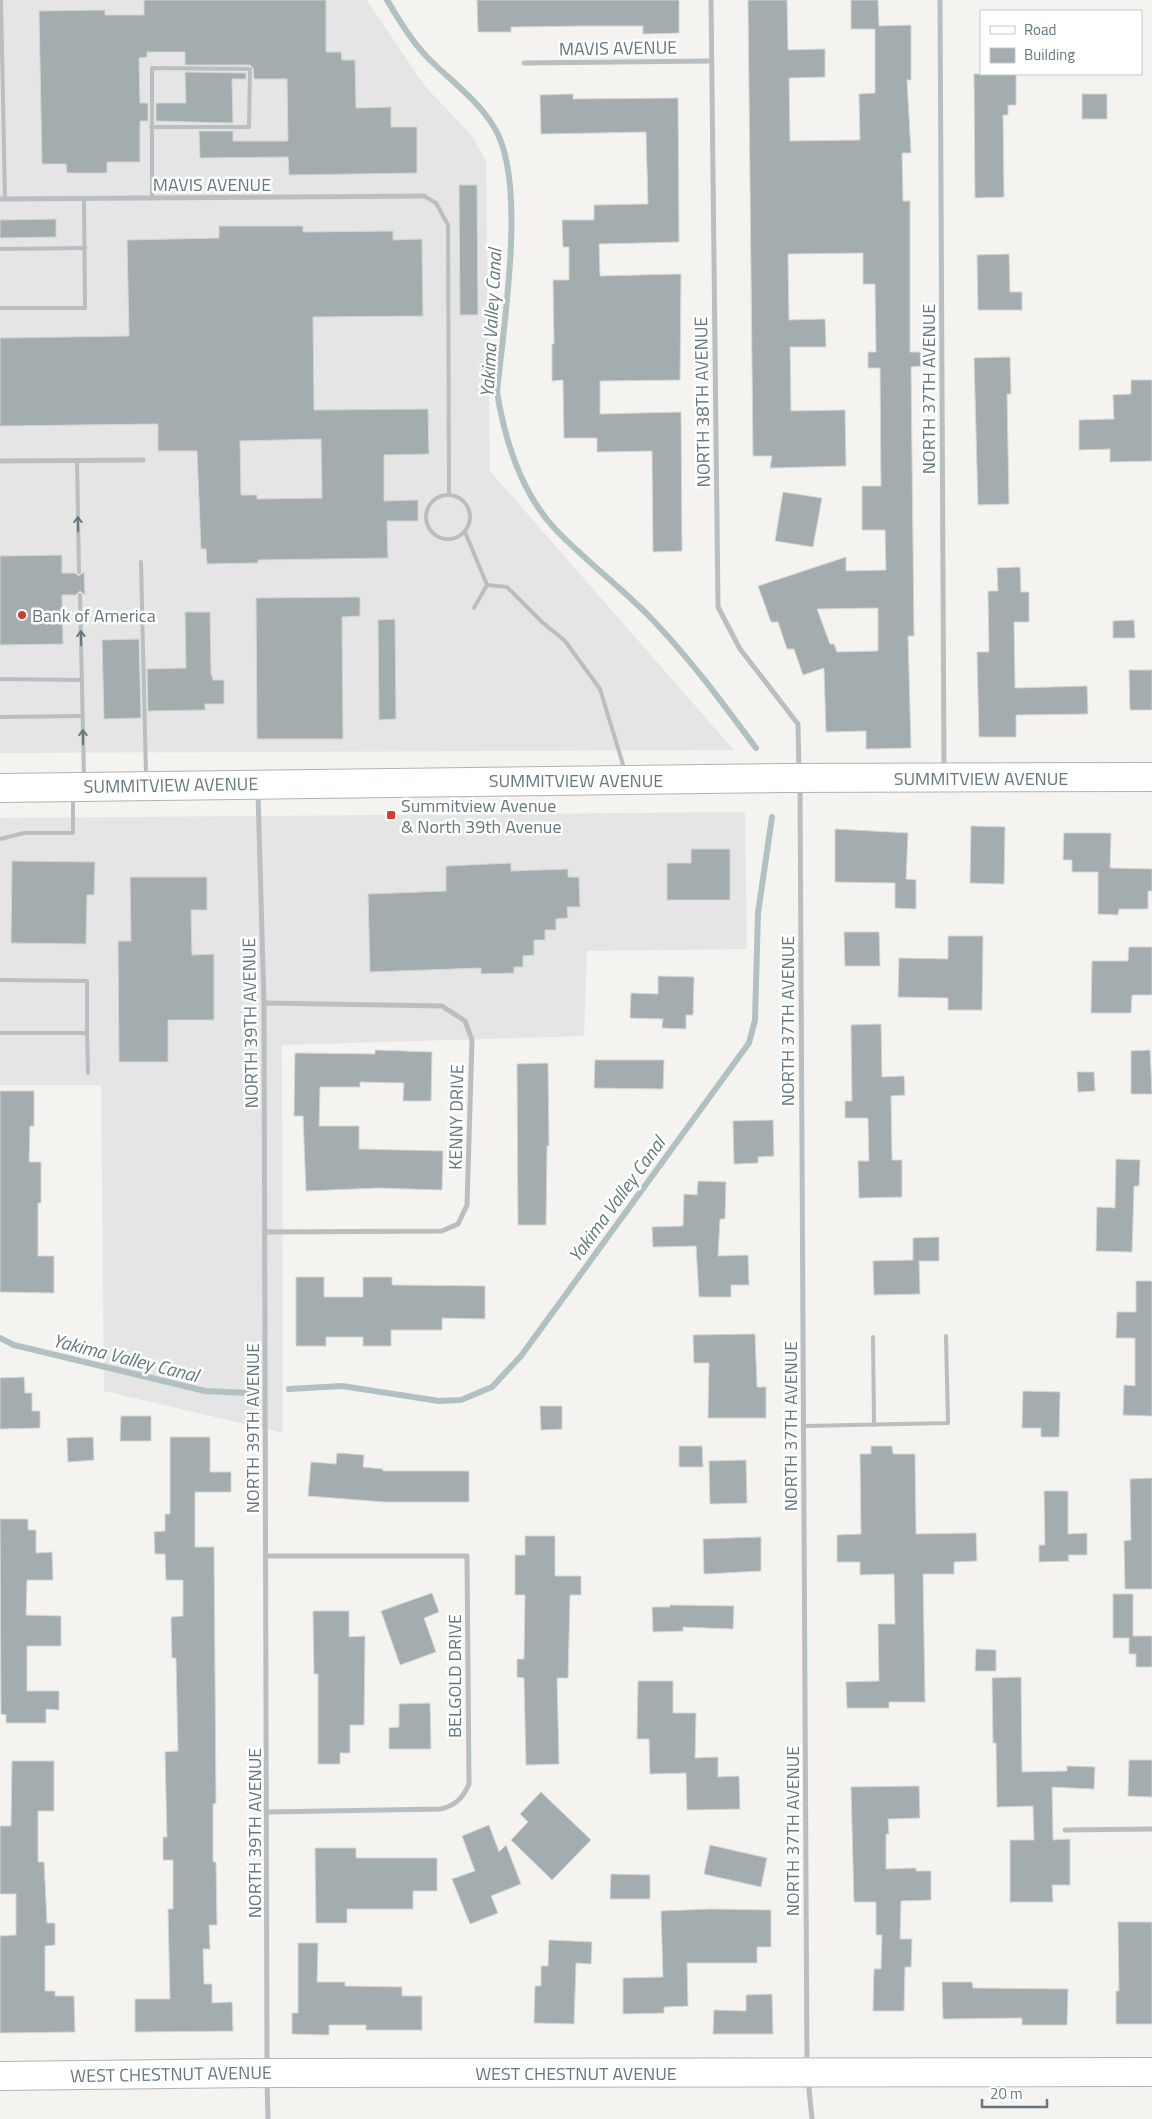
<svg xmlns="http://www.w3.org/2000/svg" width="1152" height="2119" font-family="'Titillium Web',sans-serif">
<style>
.built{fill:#e4e5e4}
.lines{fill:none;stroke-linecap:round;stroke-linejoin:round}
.stream{stroke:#b1c0c2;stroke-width:6}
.building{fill:#a3acaf;stroke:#d5d5d3;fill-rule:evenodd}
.secondary-casing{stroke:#aeb4b7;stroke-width:30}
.lane{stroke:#b9bec0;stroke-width:4}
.street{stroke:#b9bec0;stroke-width:5}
.secondary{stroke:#fff;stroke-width:28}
.oneway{stroke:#66787f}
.poi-dot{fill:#d13d33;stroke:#fff;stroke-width:2}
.labels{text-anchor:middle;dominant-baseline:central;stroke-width:5;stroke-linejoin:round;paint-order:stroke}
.street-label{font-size:18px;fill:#66787f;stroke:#fff}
.poi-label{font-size:18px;fill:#66787f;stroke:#fff;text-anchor:start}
.water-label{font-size:19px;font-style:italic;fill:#62797c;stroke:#fff}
</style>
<rect width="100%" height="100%" fill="#f4f3f0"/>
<!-- built -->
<g class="built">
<polygon points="0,0 367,0 424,85 472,136 486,161 490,471 734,750 0,753"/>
<polygon points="745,812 747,949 587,951 584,1036 282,1045 283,1433 104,1391 101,1085 0,1085 0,818"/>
</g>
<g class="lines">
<!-- stream -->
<g class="stream">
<path d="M387 0C399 20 412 42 429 59 451 81 478 100 494 127 528 181 503 328 497 392 505 441 521 493 556 530 585 560 619 586 648 615 688 656 722 702 756 748"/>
<polyline points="0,1338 14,1345 205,1391 248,1393"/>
<polyline points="289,1389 342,1386 439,1401 461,1400 492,1387 521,1356 749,1043 755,1020 758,913 772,817"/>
</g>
</g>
<!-- building -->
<g class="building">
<polygon points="144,0 326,0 326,52 341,52 342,60 355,60 356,108 391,107 391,127 417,127 417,173 289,175 288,157 200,158 199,131 233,131 233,141 288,141 287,79 254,79 253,68 250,65 185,65 185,52 147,52 147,57 139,58 140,103 148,103 148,121 140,121 140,162 107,162 107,173 67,173 66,164 42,164 39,11 105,10 105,15 144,15"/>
<polygon points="477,0 679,0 679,33 643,34 643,26 581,26 511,27 511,32 478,32"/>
<path d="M748 0H787L788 50 825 49V77L789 78 790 141 860 140 859 94 875 93V29H851V0H878L879 26 911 25V80H907L911 153H902L903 201H910V352H920L921 366 911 367 914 636H908L911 748 866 749V731L826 732 824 668 803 675 794 649H787L778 622H771L758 586 846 557V571L886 570 885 530H862V486H881L880 368H868V352H876L875 284H863V253L788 254 789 320 825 319 826 347H790L791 411 845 410 846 466 770 468 772 456H753ZM878 608V651L837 652 834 644H830L817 609Z"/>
<polygon points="185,72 246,73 246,79 232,79 233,123 156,121 156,103 186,103"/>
<polygon points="974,74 1016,74 1016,105 1008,105 1008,115 1003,115 1004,197 975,198"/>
<polygon points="573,94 573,99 678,98 679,242 599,244 600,276 681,274 680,380 600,381 600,414 681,412 682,551 653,552 652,451 597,452 597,438 564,438 563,380 552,381 552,344 554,344 553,280 569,280 569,247 563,247 562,220 594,220 594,205 648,204 646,132 541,134 540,95"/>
<rect x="1082" y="94" width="25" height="25"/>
<polygon points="459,185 477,185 478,315 460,315"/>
<polygon points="56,219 56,237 0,238 0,220"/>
<path d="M219 226H303V232L393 231V240L422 239 423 316 313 317 314 410 428 409 429 454 384 455V501L418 500V521H387L388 558 258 560V563L207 564 206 549H201L197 451H158V424L0 426V338L129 336 127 240 219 238ZM321 439 322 498 257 499V495H241L240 441Z"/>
<polygon points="1009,254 1010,292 1022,292 1022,310 978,310 977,255"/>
<polygon points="1010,357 1011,394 1007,394 1009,504 978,505 974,358"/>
<polygon points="1131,380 1152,380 1152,461 1110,462 1110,449 1079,450 1079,420 1114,419 1113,395 1131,394"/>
<polygon points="783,492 822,498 813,547 775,541"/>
<polygon points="62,555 62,573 75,573 79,576 84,572 85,595 80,591 76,595 62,595 63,644 0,645 0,556"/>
<polygon points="1020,567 1021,592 1029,592 1029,622 1014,622 1015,688 1087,686 1088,714 1016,715 1016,737 979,737 977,652 989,652 988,591 998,591 997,568"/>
<polygon points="360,597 360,616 342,617 343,739 257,739 256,598"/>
<polygon points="185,612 210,612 211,673 213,680 224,680 224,704 205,704 205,710 148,711 147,669 186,668"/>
<polygon points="395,619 396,719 379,720 378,620"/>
<polygon points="1134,620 1135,638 1113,638 1113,621"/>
<polygon points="139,639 141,718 104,719 102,640"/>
<polygon points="1129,670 1152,670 1152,710 1130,710"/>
<polygon points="971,826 1005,827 1004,884 970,883"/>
<polygon points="835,829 908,833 906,879 916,880 916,909 895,908 895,883 835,882"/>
<polygon points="1064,833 1111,833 1110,868 1152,869 1152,891 1148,891 1148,909 1119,909 1118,915 1098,914 1098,872 1072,872 1072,860 1063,860"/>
<polygon points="691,849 730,849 730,900 667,900 667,863 691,863"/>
<polygon points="12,861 95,862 94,895 87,895 86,944 11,943"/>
<polygon points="511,863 511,871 568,869 568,877 579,877 580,907 567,907 568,918 556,919 556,930 545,930 545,940 534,940 534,955 523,956 523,967 514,967 514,973 481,974 481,968 370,972 368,894 446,891 446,866"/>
<polygon points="130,877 207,877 207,910 191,910 192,955 214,954 214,1020 168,1020 168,1062 119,1062 118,941 131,941"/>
<polygon points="844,932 879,932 880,966 845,966"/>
<polygon points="948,936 983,936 982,1010 948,1010 948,998 898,997 899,958 948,959"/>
<polygon points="1129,947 1152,947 1152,995 1132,995 1131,1013 1091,1013 1092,961 1128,961"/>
<polygon points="658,976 694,977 693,1015 686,1015 686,1029 662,1028 663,1019 630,1018 631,993 658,994"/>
<polygon points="881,1024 882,1077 904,1076 905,1095 891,1096 892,1160 902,1160 902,1197 859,1198 858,1161 869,1161 868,1118 845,1118 845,1101 852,1101 851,1025"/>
<polygon points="375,1050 432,1052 431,1101 403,1101 404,1083 360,1082 360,1087 320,1087 319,1126 359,1126 359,1149 443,1151 442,1190 378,1188 306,1191 303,1116 294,1116 295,1053 375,1054"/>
<polygon points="1150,1050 1152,1094 1131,1094 1131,1051"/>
<polygon points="595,1060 664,1060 663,1089 594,1088"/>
<polygon points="548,1063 549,1146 547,1146 546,1225 518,1225 517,1064"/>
<polygon points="1077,1072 1094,1072 1095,1091 1078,1092"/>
<polygon points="0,1091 34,1091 34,1126 30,1126 29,1162 41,1162 41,1203 38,1203 38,1256 54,1256 54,1293 0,1292"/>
<polygon points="773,1120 774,1156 758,1157 758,1163 734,1164 733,1121"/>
<polygon points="1116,1159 1140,1160 1139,1186 1134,1186 1132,1252 1096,1251 1097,1207 1115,1208"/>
<polygon points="698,1181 726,1182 725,1219 720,1219 718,1256 748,1255 749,1285 731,1285 731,1297 699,1297 696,1246 653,1247 652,1227 683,1226 684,1194 697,1195"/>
<polygon points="939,1237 939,1261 919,1261 920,1294 874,1295 873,1261 913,1260 913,1238"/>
<polygon points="296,1277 324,1277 324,1297 363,1297 363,1277 392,1277 392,1285 485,1286 485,1319 442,1318 442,1330 391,1330 391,1346 363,1346 363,1337 326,1337 326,1346 296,1346"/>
<polygon points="1136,1281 1152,1281 1152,1416 1123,1415 1124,1385 1135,1386 1135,1338 1116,1338 1117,1312 1136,1312"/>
<polygon points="755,1334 757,1387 766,1387 766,1418 708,1418 709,1363 694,1363 693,1335"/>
<polygon points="24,1377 25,1393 32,1393 32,1411 40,1411 40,1428 0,1429 0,1378"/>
<polygon points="1023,1391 1060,1392 1059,1437 1041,1437 1041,1428 1022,1428"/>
<polygon points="540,1406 562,1406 562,1429 541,1430"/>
<polygon points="121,1416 151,1416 151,1441 120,1441"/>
<polygon points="93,1437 94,1460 68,1462 67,1438"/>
<polygon points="170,1437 210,1437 210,1472 231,1472 231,1492 195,1492 195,1547 214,1547 216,1803 213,1804 213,1862 216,1862 217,1925 209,1925 210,1949 203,1949 204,1984 212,1984 212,2003 232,2002 233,2031 135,2032 135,1999 170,1999 168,1909 173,1909 173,1860 163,1860 163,1837 167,1837 165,1752 178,1751 176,1658 172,1658 171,1617 183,1616 183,1580 166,1580 165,1554 155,1554 154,1532 165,1531 165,1514 170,1514"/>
<polygon points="679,1446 702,1446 703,1467 679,1467"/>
<polygon points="871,1446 892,1446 893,1454 915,1454 916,1534 976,1533 977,1561 954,1562 954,1574 923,1574 925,1702 889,1702 889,1708 847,1708 846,1682 879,1681 878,1624 895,1624 894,1574 860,1575 860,1562 837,1562 837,1535 861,1534 860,1454 871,1454"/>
<polygon points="337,1453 364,1455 363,1467 383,1469 383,1471 469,1471 469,1502 385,1502 308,1496 311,1462 336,1464"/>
<polygon points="746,1460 747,1503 710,1504 709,1461"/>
<polygon points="1152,1478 1152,1589 1125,1589 1124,1541 1131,1540 1130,1479"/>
<polygon points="1044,1491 1068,1491 1068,1534 1087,1533 1087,1555 1068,1555 1069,1561 1039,1562 1039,1545 1045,1545"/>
<polygon points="0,1519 28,1519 28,1530 36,1530 36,1553 52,1552 53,1580 27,1580 26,1615 61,1616 61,1646 27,1646 27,1691 59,1691 59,1710 46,1709 46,1723 6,1723 6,1715 1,1714"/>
<polygon points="525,1536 555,1536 555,1576 581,1576 581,1595 570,1595 568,1678 557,1678 559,1764 526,1765 524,1678 517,1677 517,1659 524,1659 525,1595 515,1595 515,1555 525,1555"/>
<polygon points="761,1537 761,1571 704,1574 703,1539"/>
<polygon points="432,1593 439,1612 424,1618 436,1652 400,1665 381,1611"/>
<polygon points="1113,1594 1133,1594 1133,1636 1152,1636 1152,1667 1136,1667 1136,1654 1129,1654 1129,1638 1113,1638"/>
<polygon points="670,1605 734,1606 733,1629 683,1627 683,1631 653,1632 652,1607 670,1607"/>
<polygon points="313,1611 349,1611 349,1637 365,1636 364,1725 350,1725 350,1753 340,1753 340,1764 318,1764 318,1674 314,1674"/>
<polygon points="976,1649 996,1650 996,1671 975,1671"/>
<polygon points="1021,1677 1022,1772 1067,1771 1067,1766 1095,1767 1094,1789 1052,1787 1053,1840 1070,1839 1070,1885 1052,1885 1053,1902 1010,1902 1010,1840 1034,1840 1033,1806 997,1807 996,1743 993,1743 992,1678"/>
<polygon points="638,1681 673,1681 673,1713 696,1713 695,1758 718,1757 718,1777 739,1776 740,1809 687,1810 686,1773 650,1774 649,1739 637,1739"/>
<polygon points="430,1703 431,1749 389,1749 389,1728 399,1727 399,1704"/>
<polygon points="1129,1760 1152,1760 1152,1797 1128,1796"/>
<polygon points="12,1761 54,1761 54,1811 38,1811 38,1862 44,1862 47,1923 55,1923 55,1945 45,1946 45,1991 55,1991 55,1996 74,1996 75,2032 0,2033 0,1936 16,1935 16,1894 0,1894 0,1826 11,1826"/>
<polygon points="919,1786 920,1818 888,1819 889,1834 886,1834 886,1869 916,1868 916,1871 931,1871 931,1900 901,1901 900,1939 912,1939 911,1967 905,1967 904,2011 873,2011 874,1969 881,1969 882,1935 876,1935 876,1902 854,1902 851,1787"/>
<polygon points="541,1792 591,1840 552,1880 511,1840 528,1822 520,1814"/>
<polygon points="489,1825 499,1852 506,1845 521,1884 491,1896 498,1913 470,1924 452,1879 475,1871 462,1836"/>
<polygon points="710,1845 767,1858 761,1887 704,1874"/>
<polygon points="315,1848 356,1848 356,1858 437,1858 437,1891 413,1891 413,1909 347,1909 347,1923 316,1923"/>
<polygon points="611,1874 650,1875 650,1899 610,1899"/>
<polygon points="710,1909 771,1910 771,1947 757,1947 757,1963 687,1963 688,2006 664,2007 664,2013 623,2014 623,1978 663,1977 661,1911"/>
<polygon points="1118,1922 1152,1922 1152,2024 1116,2024 1116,1991 1119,1991"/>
<polygon points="549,1940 592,1942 591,1964 576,1963 574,2024 534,2023 535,1986 541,1986 541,1966 548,1966"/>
<polygon points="298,1943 318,1943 317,1982 345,1982 345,1986 402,1987 402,1996 422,1996 422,2030 366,2030 366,2025 329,2025 329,2035 292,2034 292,2013 298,2013"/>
<polygon points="942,1982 972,1982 973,1988 1068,1989 1067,2025 1022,2025 1022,2018 943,2019"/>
<polygon points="772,1994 773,2034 713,2034 714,2010 746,2011 746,1995"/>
</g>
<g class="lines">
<!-- secondary casing -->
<g class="secondary-casing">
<g id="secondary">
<polyline points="0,788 786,778 1152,777"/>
<polyline points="0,2076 267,2073 1152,2072"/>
</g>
</g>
<!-- lane -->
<g class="lane">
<polyline points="1,0 5,199"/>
<polyline points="151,127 249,127 250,69 152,68 152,198"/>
<polyline points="424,196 436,203 448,225 449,495"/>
<polyline points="0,249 85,248"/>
<polyline points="0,308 85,308 84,198"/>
<polyline points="77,460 79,572"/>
<circle cx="448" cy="517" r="22"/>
<polyline points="465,532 487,585"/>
<polyline points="141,562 146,775"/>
<polyline points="80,595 84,778"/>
<polyline points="474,608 487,585 507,587 542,622 565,641 600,689 625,771"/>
<polyline points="0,679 82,680"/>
<polyline points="0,717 82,716"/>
<polyline points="0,839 24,833 73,833 73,797"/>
<polyline points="0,980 87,981 87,1033"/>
<polyline points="0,1033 87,1033 88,1073"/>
<polyline points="873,1337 874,1425"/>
<polyline points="804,1426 948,1423 946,1336"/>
</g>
<!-- street -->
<g class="street">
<polyline points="711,0 718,607 740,649 798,724 799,771"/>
<polyline points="940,0 944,771"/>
<polyline points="524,63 711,61"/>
<polyline points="0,199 424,196"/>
<polyline points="0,461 143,460"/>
<polyline points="800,787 807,2064"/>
<polyline points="258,794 264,1003 267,2065"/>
<polyline points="264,1003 442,1006 465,1021 472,1040 467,1205 458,1224 442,1231 265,1232"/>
<path d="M266 1556H467L469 1784C463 1798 456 1805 441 1809L268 1812"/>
<polyline points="1065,1830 1152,1829"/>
<polyline points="808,2080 812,2119"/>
<polyline points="267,2081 268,2119"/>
</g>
<!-- secondary -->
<use href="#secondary" class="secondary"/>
</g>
<!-- one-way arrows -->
<defs><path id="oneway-shaft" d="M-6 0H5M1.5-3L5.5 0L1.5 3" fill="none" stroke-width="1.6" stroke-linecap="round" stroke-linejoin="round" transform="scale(1.25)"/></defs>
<g class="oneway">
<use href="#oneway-shaft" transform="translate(78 524) rotate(-91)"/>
<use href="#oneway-shaft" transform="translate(81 638) rotate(-91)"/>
<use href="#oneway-shaft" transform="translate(83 737) rotate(-91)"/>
</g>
<!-- markers -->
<g class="poi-dot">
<circle cx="22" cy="615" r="5"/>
<rect x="386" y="810" width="10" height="10" rx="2.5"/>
</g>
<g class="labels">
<!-- street labels -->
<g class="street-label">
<text transform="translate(618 48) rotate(-1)">MAVIS AVENUE</text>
<text x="212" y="184">MAVIS AVENUE</text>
<text transform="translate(928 389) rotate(-90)">NORTH 37TH AVENUE</text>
<text transform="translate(702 402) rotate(-91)">NORTH 38TH AVENUE</text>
<text x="981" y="778">SUMMITVIEW AVENUE</text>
<text x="576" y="780">SUMMITVIEW AVENUE</text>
<text transform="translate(171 785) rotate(-1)">SUMMITVIEW AVENUE</text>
<text transform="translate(787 1021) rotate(-90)">NORTH 37TH AVENUE</text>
<text transform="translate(250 1023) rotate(-91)">NORTH 39TH AVENUE</text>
<text transform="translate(456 1117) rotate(-89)">KENNY DRIVE</text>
<text transform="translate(790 1426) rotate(-90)">NORTH 37TH AVENUE</text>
<text transform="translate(252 1428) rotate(-90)">NORTH 39TH AVENUE</text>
<text transform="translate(454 1676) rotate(-90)">BELGOLD DRIVE</text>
<text transform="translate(792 1831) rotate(-90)">NORTH 37TH AVENUE</text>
<text transform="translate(254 1833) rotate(-90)">NORTH 39TH AVENUE</text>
<text x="576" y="2073">WEST CHESTNUT AVENUE</text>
<text transform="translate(171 2074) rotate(-1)">WEST CHESTNUT AVENUE</text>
</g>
<!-- poi labels -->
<g class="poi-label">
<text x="32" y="615">Bank of America</text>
<text x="401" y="805">Summitview Avenue<tspan x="401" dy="21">&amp; North 39th Avenue</tspan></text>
</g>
<!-- water labels -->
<g class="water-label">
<text transform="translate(490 323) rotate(-87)">Yakima Valley Canal</text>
<text transform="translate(616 1199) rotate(-54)">Yakima Valley Canal</text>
<text transform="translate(126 1357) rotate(14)">Yakima Valley Canal</text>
</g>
</g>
<!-- legend -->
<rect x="980" y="10" width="162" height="65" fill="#ffffff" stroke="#c2c9cc"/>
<rect x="990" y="26" width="25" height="8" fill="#ffffff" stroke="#c2c9cc"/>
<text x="1024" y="35" font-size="15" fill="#66787f">Road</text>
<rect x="990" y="48" width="25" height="15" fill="#a3acaf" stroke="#c2c9cc"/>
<text x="1024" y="60" font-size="15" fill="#66787f">Building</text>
<!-- scale -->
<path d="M982 2099v8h65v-8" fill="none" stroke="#66787f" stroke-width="2.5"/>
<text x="990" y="2099" font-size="15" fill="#66787f" stroke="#ffffff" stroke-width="4" paint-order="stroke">20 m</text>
</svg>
